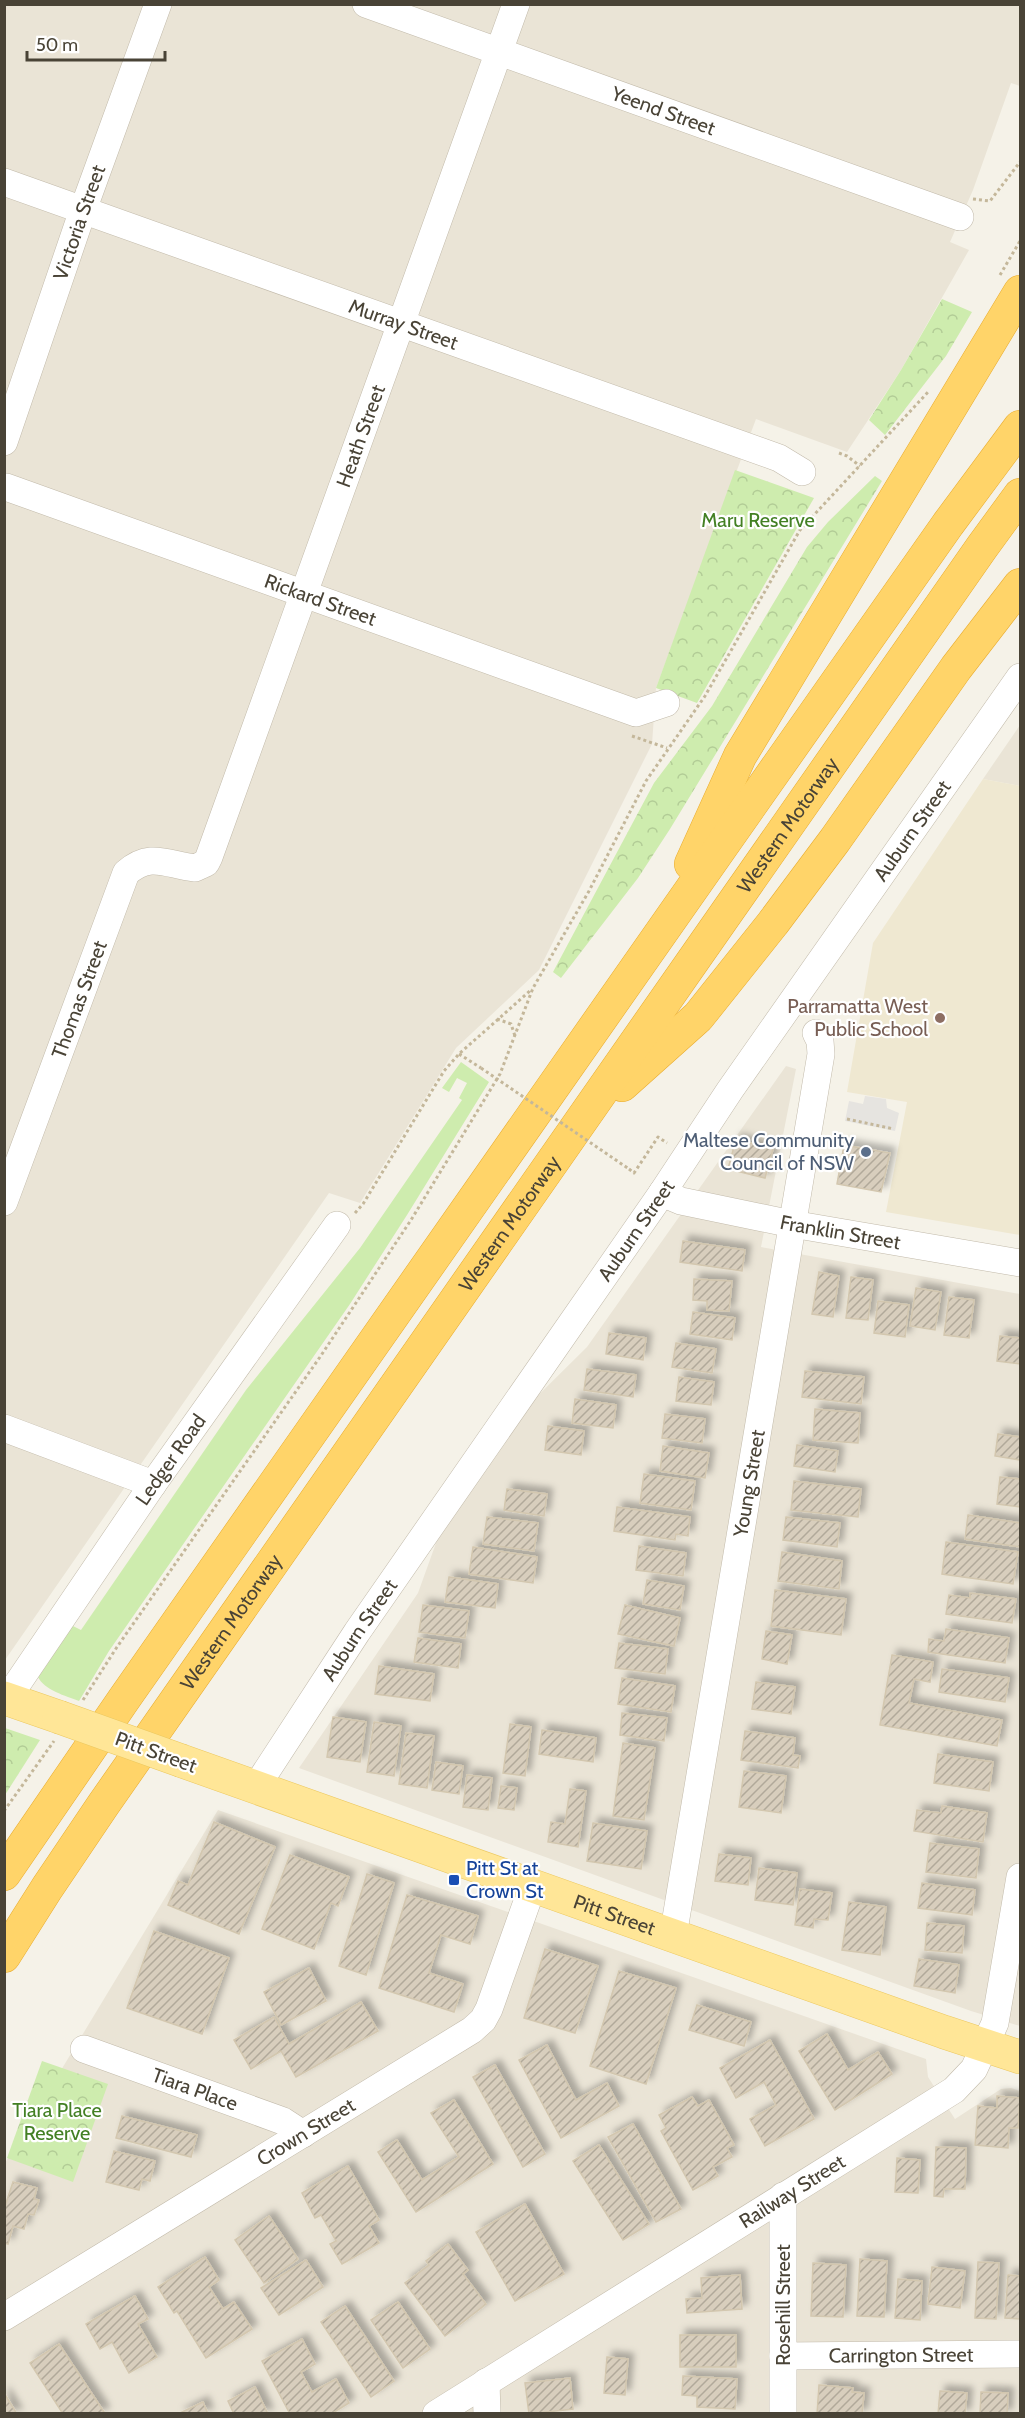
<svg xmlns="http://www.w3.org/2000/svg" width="1025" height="2418" font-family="Cabin,sans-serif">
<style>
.residential{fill:#eae4d6}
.education{fill:#efe8d1}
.grass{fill:#ceecae}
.forest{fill:url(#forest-crowns)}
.parking{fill:#e6e4e0}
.building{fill:url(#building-hatch);stroke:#d3c7af;stroke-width:1.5;filter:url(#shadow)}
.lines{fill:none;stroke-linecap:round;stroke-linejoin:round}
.minor-casing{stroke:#c2baaa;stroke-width:28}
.major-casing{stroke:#ecc85f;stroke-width:34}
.highway-casing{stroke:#e9ac2f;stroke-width:34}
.path{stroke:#c4b79a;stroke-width:3;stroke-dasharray:3 3;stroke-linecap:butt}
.minor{stroke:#fff;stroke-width:27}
.major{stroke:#ffe697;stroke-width:33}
.highway{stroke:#ffd469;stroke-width:33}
.major-bridge-casing{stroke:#ecc85f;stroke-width:34;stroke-linecap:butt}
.path-bridge{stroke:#c4b79a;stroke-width:3;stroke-dasharray:3 3;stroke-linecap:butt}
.major-bridge{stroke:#ffe697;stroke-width:33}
.education-dot{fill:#8d6e63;stroke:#fff;stroke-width:2}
.service-dot{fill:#5c6f8a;stroke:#fff;stroke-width:2}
.transit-dot{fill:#1a4fb4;stroke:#fff;stroke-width:2}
.labels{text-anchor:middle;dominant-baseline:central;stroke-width:4.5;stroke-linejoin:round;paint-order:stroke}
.street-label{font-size:20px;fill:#494336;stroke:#fff}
.park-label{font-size:20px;fill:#438024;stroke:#fff}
.education-label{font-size:20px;fill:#785e54;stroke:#fff;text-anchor:end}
.service-label{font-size:20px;fill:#4e5e75;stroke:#fff;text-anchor:end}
.transit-label{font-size:20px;fill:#164399;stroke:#fff;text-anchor:start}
</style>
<defs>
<pattern id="forest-crowns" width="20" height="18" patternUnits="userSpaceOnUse" patternTransform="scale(1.5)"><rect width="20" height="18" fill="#ceecae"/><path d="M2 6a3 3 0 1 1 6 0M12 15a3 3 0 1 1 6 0" fill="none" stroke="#b2cc96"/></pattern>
<pattern id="building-hatch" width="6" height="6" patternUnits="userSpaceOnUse" patternTransform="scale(1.5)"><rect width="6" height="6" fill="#d8cebd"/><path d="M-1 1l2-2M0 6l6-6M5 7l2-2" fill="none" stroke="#b1a99a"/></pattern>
<filter id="shadow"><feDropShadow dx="5.5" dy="-5.5" stdDeviation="3" flood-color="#0004"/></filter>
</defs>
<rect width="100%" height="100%" fill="#f5f2e8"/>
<!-- residential -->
<g class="residential">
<polygon points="5,5 1020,5 1020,86 1011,83 973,190 950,242 969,250 901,370 847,452 756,419 656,688 652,744 539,970 456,1048 360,1203 329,1193 5,1660"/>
<polygon points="1020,725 1020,786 983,779"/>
<polygon points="786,1066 796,1069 761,1247 1020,1294 1020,2026 971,2011 299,1768 418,1593 462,1471 587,1347"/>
<polygon points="218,1810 926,2059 928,2077 955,2119 1001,2089 1011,2088 1020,2091 1020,2413 5,2414 5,2163"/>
</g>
<!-- education -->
<polygon class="education" points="983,779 1020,786 1020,1235 886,1212 907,1102 847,1092 873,943"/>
<!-- grass -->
<path class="grass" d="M461 1062 489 1082 407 1215 350 1304 109 1651 79 1701C66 1696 44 1690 38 1677L69 1624 81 1630 246 1390 360 1248 462 1100 459 1098 467 1083 457 1078 449 1092 442 1088Z"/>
<!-- forest -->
<g class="forest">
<polygon points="942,299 972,312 946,356 885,435 869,420 901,370"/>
<polygon points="735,470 814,498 697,703 656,688"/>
<polygon points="875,476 882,481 670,829 638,878 561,978 553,972 654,783 712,706 807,547 828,522"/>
<polygon points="5,1728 40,1740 5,1795 4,1728"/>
<polygon points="42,2061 108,2084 73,2182 7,2158"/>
</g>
<!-- parking -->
<polygon class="parking" points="865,1096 886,1099 887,1108 899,1113 895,1131 845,1121 849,1101 863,1104"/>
<!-- building -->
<g class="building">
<polygon points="736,1139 773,1149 765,1178 728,1169"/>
<polygon points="844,1145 890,1153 881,1192 837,1184"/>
<polygon points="683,1241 745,1250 742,1271 680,1262"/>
<polygon points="819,1272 839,1276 833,1317 812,1314"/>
<polygon points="851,1277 873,1280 868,1320 846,1318"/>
<polygon points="694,1279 732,1281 729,1311 707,1310 707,1301 693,1300"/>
<polygon points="916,1288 941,1292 935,1330 910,1326"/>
<polygon points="949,1297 974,1300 969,1338 944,1335"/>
<polygon points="878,1301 909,1305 905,1337 874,1333"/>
<polygon points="693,1312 735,1318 732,1340 690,1334"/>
<polygon points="609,1333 646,1338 643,1360 606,1354"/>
<polygon points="1000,1336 1020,1338 1020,1364 997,1361"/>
<polygon points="676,1343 716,1349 712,1373 672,1367"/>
<polygon points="587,1369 636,1375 633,1397 584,1390"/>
<polygon points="805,1371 864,1377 861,1404 802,1397"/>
<polygon points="679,1377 714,1382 711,1405 676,1401"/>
<polygon points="575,1399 616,1405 613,1428 572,1423"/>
<polygon points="815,1409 860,1413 858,1443 813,1440"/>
<polygon points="665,1414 705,1419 702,1443 662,1438"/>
<polygon points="548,1426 584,1431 581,1455 545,1450"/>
<polygon points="998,1434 1020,1437 1020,1460 995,1456"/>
<polygon points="797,1445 838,1451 835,1472 794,1466"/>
<polygon points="663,1446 709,1453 705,1478 660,1471"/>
<polygon points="644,1474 695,1481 691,1510 640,1503"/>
<polygon points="1000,1477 1020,1479 1020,1507 997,1504"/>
<polygon points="794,1481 861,1489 858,1517 791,1510"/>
<polygon points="507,1489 547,1494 544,1516 504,1510"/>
<polygon points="617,1507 690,1517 688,1536 676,1534 675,1540 614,1531"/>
<polygon points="968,1515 1020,1523 1020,1547 965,1539"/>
<polygon points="487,1517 538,1523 534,1551 483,1544"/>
<polygon points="786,1517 840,1523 837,1547 783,1540"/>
<polygon points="946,1542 1018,1552 1013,1584 942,1574"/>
<polygon points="639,1546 686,1553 683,1576 636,1570"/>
<polygon points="473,1547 537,1557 533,1583 469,1574"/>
<polygon points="782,1552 842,1561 839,1589 778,1581"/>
<polygon points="449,1577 498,1584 495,1608 445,1602"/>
<polygon points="647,1580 684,1586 680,1610 643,1604"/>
<polygon points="775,1590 846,1599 841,1635 771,1626"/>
<polygon points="970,1593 1016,1599 1012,1623 946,1614 949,1595 970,1598"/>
<polygon points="423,1605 469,1611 465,1638 419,1632"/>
<polygon points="625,1605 680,1618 674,1646 618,1634"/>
<polygon points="946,1629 1009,1638 1005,1663 928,1652 929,1639 944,1641"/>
<polygon points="766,1631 792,1635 787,1664 762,1659"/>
<polygon points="418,1638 461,1644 458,1668 414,1662"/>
<polygon points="619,1643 668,1649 665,1674 615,1668"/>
<polygon points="892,1655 933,1662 930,1682 914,1679 909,1703 1002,1720 997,1746 880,1725"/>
<polygon points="379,1666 434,1674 430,1701 375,1694"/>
<polygon points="942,1669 1009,1678 1005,1702 939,1692"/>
<polygon points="622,1678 675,1686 671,1712 618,1704"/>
<polygon points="756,1682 795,1687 791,1714 752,1709"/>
<polygon points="622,1713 667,1718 664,1741 620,1735"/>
<polygon points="333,1717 366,1722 360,1762 327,1757"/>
<polygon points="374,1722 401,1726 394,1776 367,1772"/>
<polygon points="510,1724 531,1727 525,1776 503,1773"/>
<polygon points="542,1730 596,1738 593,1762 539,1754"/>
<polygon points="745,1731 795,1738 793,1755 800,1756 798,1768 741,1760"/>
<polygon points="406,1733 434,1736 427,1788 399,1784"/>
<polygon points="623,1743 655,1748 644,1820 613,1816"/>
<polygon points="938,1754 993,1762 989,1791 934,1783"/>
<polygon points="436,1762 463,1766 459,1794 432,1790"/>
<polygon points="744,1771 786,1776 781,1813 739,1807"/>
<polygon points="467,1775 492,1778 488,1810 463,1807"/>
<polygon points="501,1786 517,1788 514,1810 498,1808"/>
<polygon points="570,1789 586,1791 578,1847 548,1842 551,1822 565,1824"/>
<polygon points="942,1806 987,1813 983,1842 914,1831 917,1810 941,1813"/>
<polygon points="214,1822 275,1847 239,1934 168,1905 178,1881 188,1885"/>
<polygon points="593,1823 647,1831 641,1869 587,1861"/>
<polygon points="930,1843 979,1849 976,1878 926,1872"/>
<polygon points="719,1854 751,1858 748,1885 715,1881"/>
<polygon points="290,1855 349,1877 338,1906 331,1903 314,1949 262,1929"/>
<polygon points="759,1868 797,1873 793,1905 755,1900"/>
<polygon points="367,1874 394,1883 366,1975 339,1966"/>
<polygon points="922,1883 975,1890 972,1915 918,1908"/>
<polygon points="800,1889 832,1893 828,1920 814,1919 813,1928 795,1925"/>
<polygon points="407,1895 478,1916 470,1944 441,1935 429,1973 463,1984 454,2012 379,1988"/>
<polygon points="849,1902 886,1907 880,1955 842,1950"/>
<polygon points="927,1923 964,1926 962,1953 925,1950"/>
<polygon points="154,1931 229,1958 202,2034 127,2008"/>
<polygon points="545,1949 598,1966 575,2033 524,2018"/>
<polygon points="919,1959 959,1965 955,1993 914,1986"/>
<polygon points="309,1968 326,2001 281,2025 264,1992"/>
<polygon points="619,1971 676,1988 646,2084 590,2066"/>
<polygon points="361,2002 378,2031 296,2077 281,2051 251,2069 234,2040 274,2017 289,2044"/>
<polygon points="697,2005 751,2022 744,2046 689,2030"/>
<polygon points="827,2034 848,2070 878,2052 892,2074 835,2110 799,2051"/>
<polygon points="770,2040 814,2119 765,2146 750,2119 776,2105 764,2082 736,2098 720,2068"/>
<polygon points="547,2045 576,2100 607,2083 619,2106 561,2138 519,2060"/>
<polygon points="495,2065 545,2154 523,2167 473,2077"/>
<polygon points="997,2096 1020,2098 1018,2128 1009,2128 1008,2148 975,2145 978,2106 997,2108"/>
<polygon points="692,2097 698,2106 709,2100 734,2145 727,2148 732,2157 713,2167 718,2176 693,2190 661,2131 666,2128 659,2115"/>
<polygon points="454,2100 493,2164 416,2212 378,2152 397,2140 422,2180 459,2157 431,2113"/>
<polygon points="122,2116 197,2135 191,2157 116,2138"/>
<polygon points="633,2124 681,2209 656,2222 608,2137"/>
<polygon points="599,2145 649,2224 623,2240 573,2161"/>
<polygon points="936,2147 966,2148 965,2189 944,2189 943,2197 934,2196"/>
<polygon points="114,2151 155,2161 150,2181 142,2179 139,2190 106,2182"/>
<polygon points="897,2158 920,2160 918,2193 895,2192"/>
<polygon points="348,2166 379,2220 369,2226 379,2243 342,2264 330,2244 336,2241 321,2215 315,2218 302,2193"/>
<polygon points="13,2182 37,2188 34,2199 39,2200 34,2215 28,2214 24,2229 13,2226 8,2244 4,2243 4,2209"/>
<polygon points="525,2204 564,2274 515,2301 476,2232"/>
<polygon points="269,2216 298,2259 264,2283 235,2240"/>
<polygon points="448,2244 468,2270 463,2274 486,2304 445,2336 405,2283 429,2265 426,2261"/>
<polygon points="205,2257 219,2280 209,2287 223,2309 234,2302 252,2329 206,2358 177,2311 174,2313 158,2287"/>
<polygon points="860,2259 887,2261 884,2317 857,2316"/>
<polygon points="306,2260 323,2287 279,2315 261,2288"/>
<polygon points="978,2262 999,2263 996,2319 975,2318"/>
<polygon points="813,2263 846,2265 843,2317 811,2316"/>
<polygon points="932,2267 965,2271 960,2308 928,2304"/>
<polygon points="740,2275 742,2309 687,2313 686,2299 702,2298 701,2278"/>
<polygon points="1008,2275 1020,2276 1020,2319 1005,2318"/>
<polygon points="898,2279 922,2281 920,2320 895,2318"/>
<polygon points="135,2296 148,2319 138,2324 157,2357 129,2373 112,2342 100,2349 86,2324"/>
<polygon points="398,2302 430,2349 403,2368 371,2320"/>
<polygon points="345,2306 394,2381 371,2397 321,2322"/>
<rect x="680" y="2335" width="56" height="32"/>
<polygon points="302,2339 315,2364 301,2372 312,2392 336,2379 349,2403 331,2414 290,2414 262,2361"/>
<polygon points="59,2344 104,2412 102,2414 63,2414 30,2363"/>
<polygon points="607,2357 628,2359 625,2395 604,2393"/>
<polygon points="683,2376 737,2379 735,2409 697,2407 697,2396 682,2395"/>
<polygon points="570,2378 573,2409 529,2414 525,2383"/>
<polygon points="819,2385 853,2388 852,2392 864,2393 862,2414 817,2414"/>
<polygon points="255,2387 268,2414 234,2414 228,2401"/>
<polygon points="940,2391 967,2393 965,2414 938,2414"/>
<polygon points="981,2392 1008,2393 1007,2414 980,2414"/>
<polygon points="4,2393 17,2414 4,2414"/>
<polygon points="203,2402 208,2414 178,2414"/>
</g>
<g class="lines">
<!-- minor casing -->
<g class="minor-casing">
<g id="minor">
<path id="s1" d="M366 4 960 217"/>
<path id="s2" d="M4 182 779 458 802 472"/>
<path id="s3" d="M4 442 83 210 158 4"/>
<path id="s4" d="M6 487 636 713 666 703"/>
<path id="s5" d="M662 1193 681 1201 792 1224 1020 1263"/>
<path id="s6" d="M4 1202 126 873C151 851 167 865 195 868L206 863 209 857 516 4"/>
<polyline points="4,1428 153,1484"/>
<path id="s7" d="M7 1699 153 1484 337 1225"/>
<path id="s8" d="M256 1787 357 1632 662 1193 730 1090 1020 677"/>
<path id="s9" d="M673 1936 821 1054 820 1041 816 1033"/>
<path id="s10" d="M84 2049 283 2121 303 2134"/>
<polyline points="783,2196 783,2414"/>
<path id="s11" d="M4 2317 472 2030 483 2020 489 2009 533 1885"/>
<path id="s12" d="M783 2356 1020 2354"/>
<polyline points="486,2382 487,2414"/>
<path id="s13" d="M436 2414 954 2090 974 2069 995 2023 1020 1877"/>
</g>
</g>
<!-- major casing -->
<g class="major-casing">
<g id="major">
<polyline points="4,1698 59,1717"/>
<path id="s14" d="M182 1761 944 2032 1020 2057"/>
</g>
</g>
<!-- highway casing -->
<g class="highway-casing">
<g id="highway">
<polyline points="691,864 740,756 1020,292"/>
<polyline points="622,1085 698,1017 773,923 835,840 956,668 1020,585"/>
<polyline points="4,1874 124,1699 719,850 948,524 1020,427"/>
<path id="s15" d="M4 1956 47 1888 103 1805 982 547 1020 495"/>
</g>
</g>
<!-- path -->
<g class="path">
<polyline points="973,199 990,201 1020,162"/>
<polyline points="1000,275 1020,241"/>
<polyline points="839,453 847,456 860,466"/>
<polyline points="632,736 667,748"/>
<polyline points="497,1019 511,1024 515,1036"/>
<polyline points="459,1054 481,1068"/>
<polyline points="847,1119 894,1129"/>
<polyline points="629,1169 634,1173 658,1137 667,1143"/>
<polyline points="355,1213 363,1204 444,1071 459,1054 532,989"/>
<polyline points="83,1700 117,1647 320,1357 411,1220 500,1074 533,988 589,891 646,781 705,696 800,530 929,391"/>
<polyline points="4,1811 54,1741"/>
</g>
<!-- minor -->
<use href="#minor" class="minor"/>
<!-- major -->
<use href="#major" class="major"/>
<!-- highway -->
<use href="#highway" class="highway"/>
<!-- major-bridge casing -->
<g class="major-bridge-casing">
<polyline id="major-bridge" points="59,1717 182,1761"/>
</g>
<!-- path-bridge -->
<polyline class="path-bridge" points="481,1068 629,1169"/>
<!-- major-bridge -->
<use href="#major-bridge" class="major-bridge"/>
</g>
<!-- markers -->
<circle class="education-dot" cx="940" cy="1018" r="6"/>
<circle class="service-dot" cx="866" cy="1152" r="6"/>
<rect class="transit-dot" x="448" y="1874" width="12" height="12" rx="3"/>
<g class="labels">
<!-- street labels -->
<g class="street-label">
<text stroke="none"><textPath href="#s1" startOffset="316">Yeend Street</textPath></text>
<text stroke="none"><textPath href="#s3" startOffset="232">Victoria Street</textPath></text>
<text stroke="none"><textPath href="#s2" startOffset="424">Murray Street</textPath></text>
<text stroke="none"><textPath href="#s6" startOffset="890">Heath Street</textPath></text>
<text stroke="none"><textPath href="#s4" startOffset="334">Rickard Street</textPath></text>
<text stroke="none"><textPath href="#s15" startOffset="1376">Western Motorway</textPath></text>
<text stroke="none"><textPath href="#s8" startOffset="1160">Auburn Street</textPath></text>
<text stroke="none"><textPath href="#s6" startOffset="216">Thomas Street</textPath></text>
<text stroke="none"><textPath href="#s15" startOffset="890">Western Motorway</textPath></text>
<text stroke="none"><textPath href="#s8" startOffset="674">Auburn Street</textPath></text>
<text stroke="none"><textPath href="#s5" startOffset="183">Franklin Street</textPath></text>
<text stroke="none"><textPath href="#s7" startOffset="290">Ledger Road</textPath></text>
<text stroke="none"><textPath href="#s9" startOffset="459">Young Street</textPath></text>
<text stroke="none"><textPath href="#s15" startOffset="404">Western Motorway</textPath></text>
<text stroke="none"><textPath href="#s8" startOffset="188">Auburn Street</textPath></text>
<text transform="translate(156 1752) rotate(20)">Pitt Street</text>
<text stroke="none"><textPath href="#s14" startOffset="459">Pitt Street</textPath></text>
<text stroke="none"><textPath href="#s10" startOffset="118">Tiara Place</textPath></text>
<text stroke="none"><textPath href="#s11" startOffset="354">Crown Street</textPath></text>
<text stroke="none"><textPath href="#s13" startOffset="420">Railway Street</textPath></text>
<text transform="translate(783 2305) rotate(-90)">Rosehill Street</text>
<text stroke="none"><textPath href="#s12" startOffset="118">Carrington Street</textPath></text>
</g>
<!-- park labels -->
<g class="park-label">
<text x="758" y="520">Maru Reserve</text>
<text x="57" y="2110">Tiara Place<tspan x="57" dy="23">Reserve</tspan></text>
</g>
<!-- education labels -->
<g class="education-label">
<text x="928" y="1006">Parramatta West<tspan x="928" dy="23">Public School</tspan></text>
</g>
<!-- service labels -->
<g class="service-label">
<text x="854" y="1140">Maltese Community<tspan x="854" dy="23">Council of NSW</tspan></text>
</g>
<!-- transit labels -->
<g class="transit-label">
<text x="466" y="1868">Pitt St at<tspan x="466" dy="23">Crown St</tspan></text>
</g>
</g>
<!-- border -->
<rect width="1025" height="2418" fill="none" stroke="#494336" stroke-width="12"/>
<!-- scale -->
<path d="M27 51v9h138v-9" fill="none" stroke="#494336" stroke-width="3"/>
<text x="36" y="51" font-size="18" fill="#494336" stroke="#ffffff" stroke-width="4.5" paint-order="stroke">50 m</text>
</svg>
